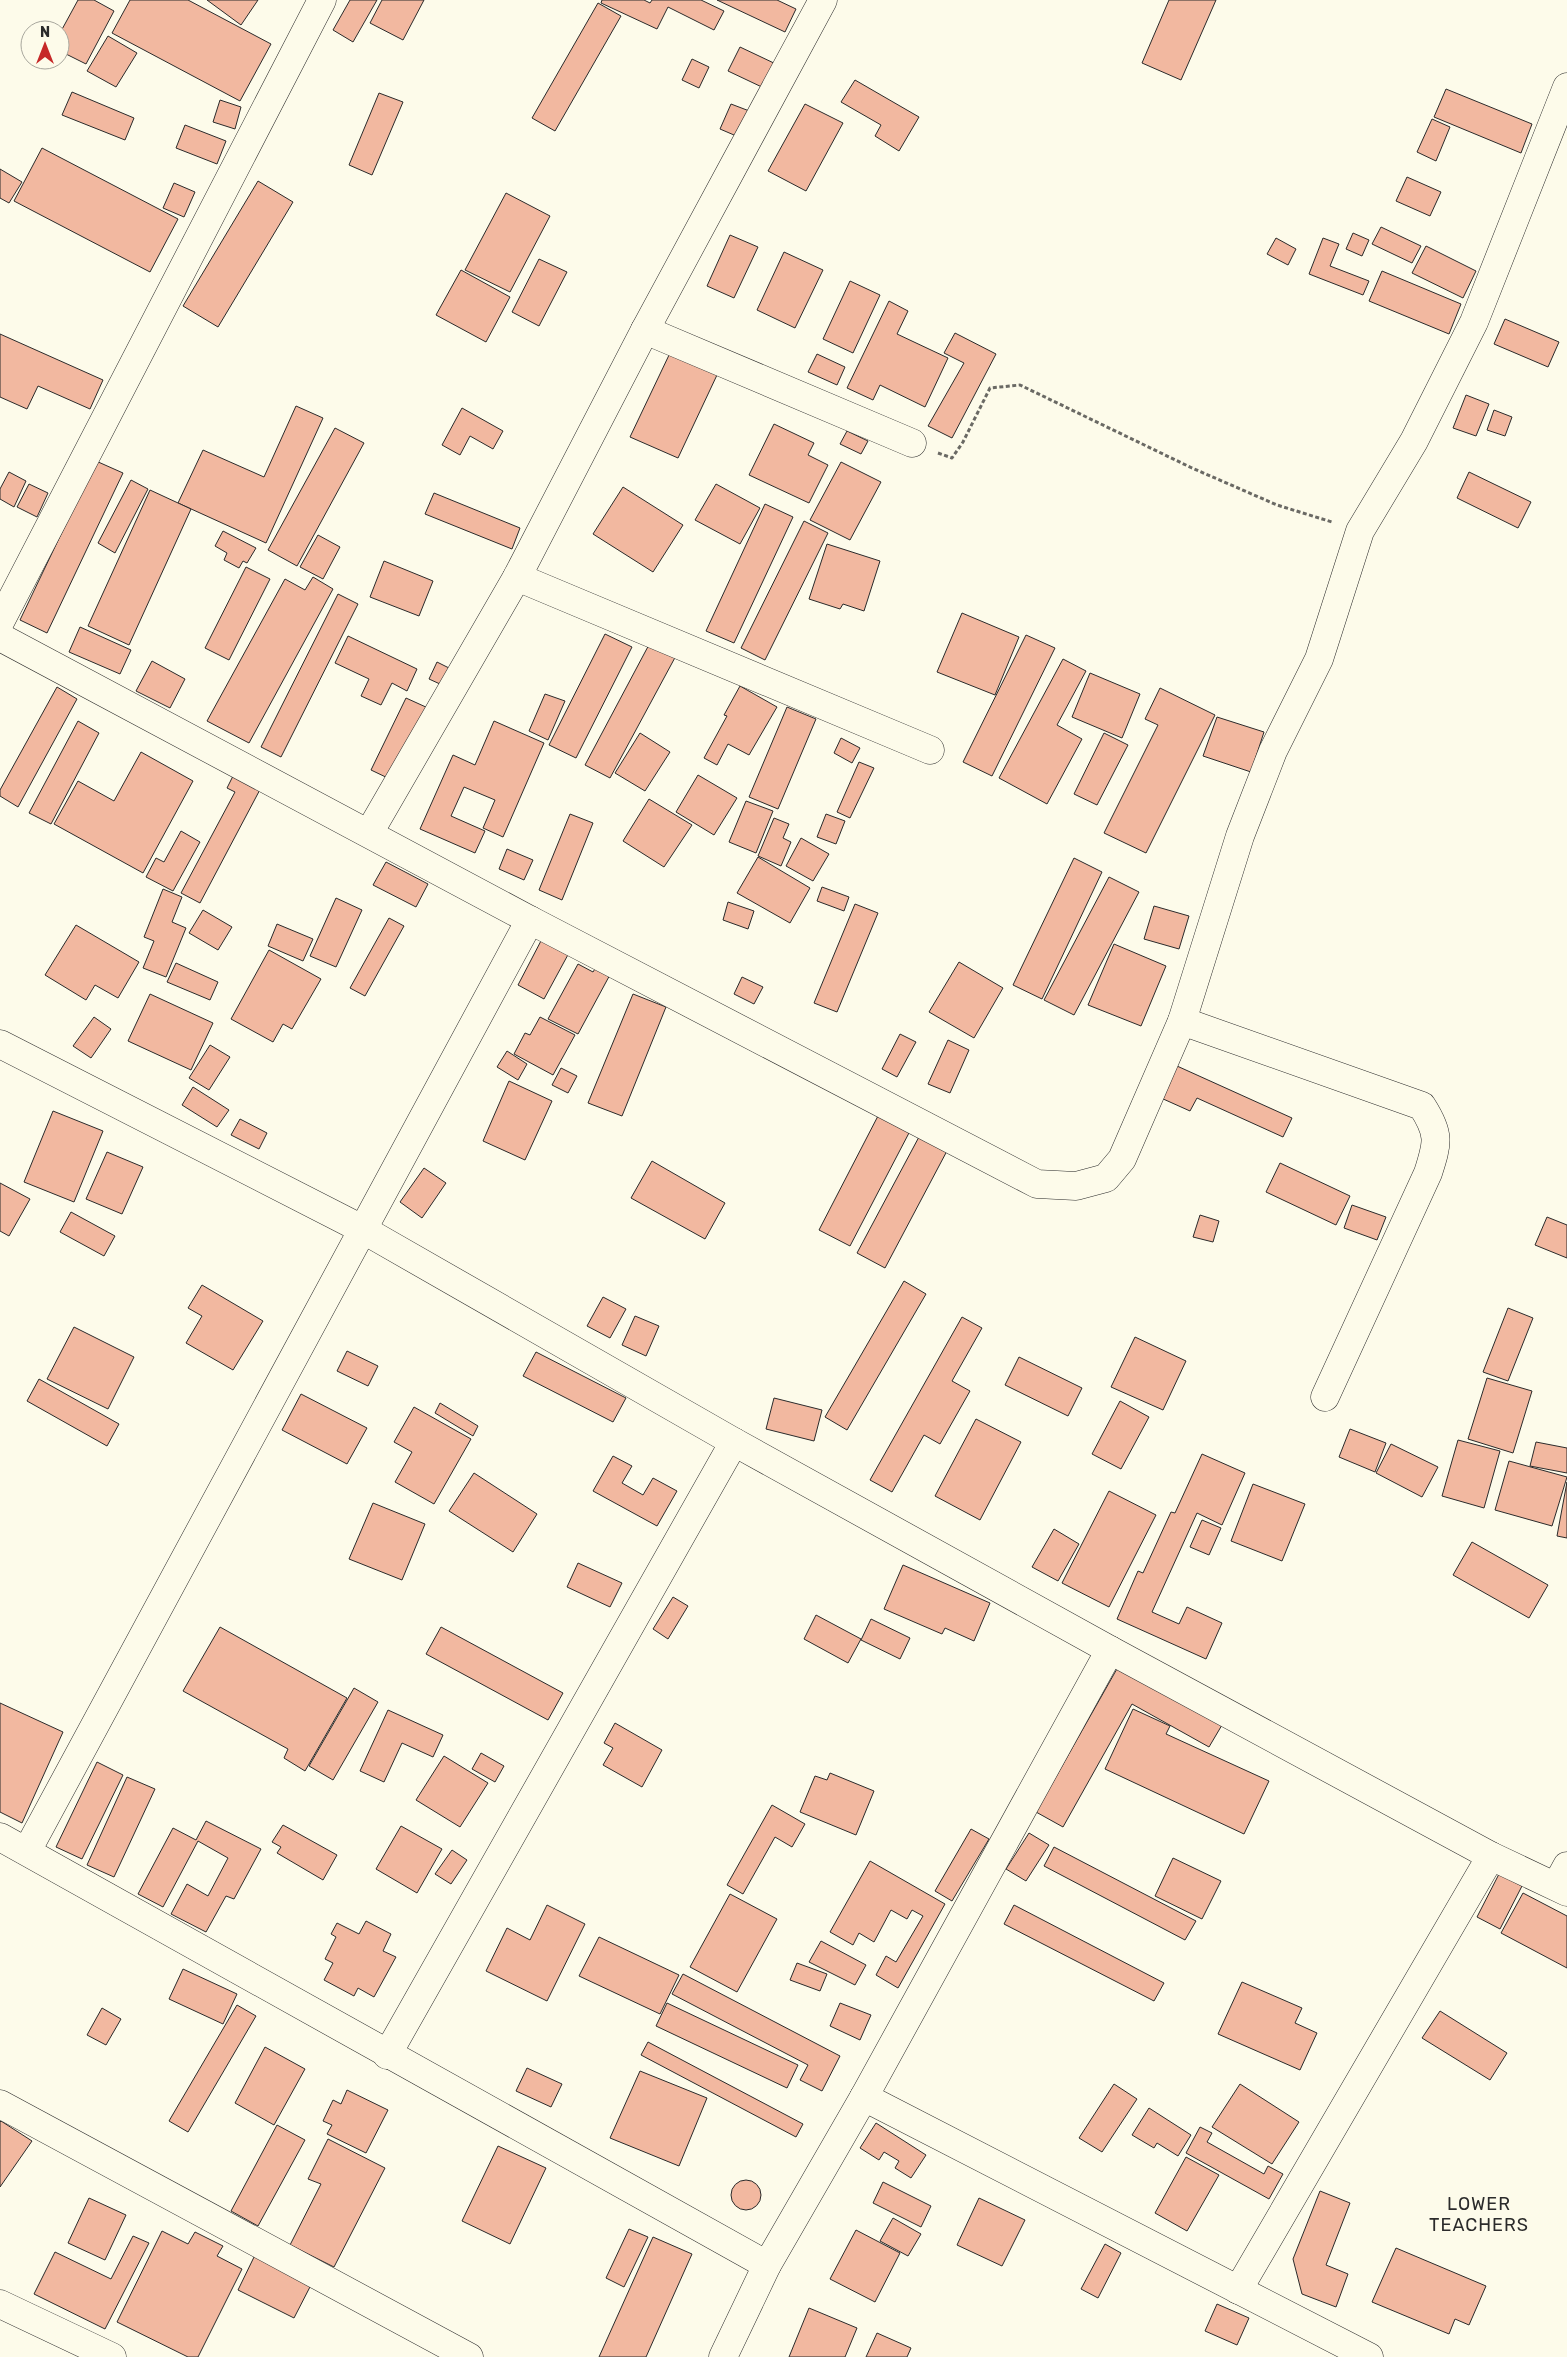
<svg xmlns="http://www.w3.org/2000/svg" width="1567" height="2357" font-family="Rubik,sans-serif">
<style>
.building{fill:#f2b8a0;stroke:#2b2b2b}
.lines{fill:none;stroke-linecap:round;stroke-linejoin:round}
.minor-casing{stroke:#2b2b2b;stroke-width:29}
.path{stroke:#6a6964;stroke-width:3;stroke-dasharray:4 2.5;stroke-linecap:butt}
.minor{stroke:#fdfbea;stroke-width:28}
.labels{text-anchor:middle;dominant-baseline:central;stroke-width:4;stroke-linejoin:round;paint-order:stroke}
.quarter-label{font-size:18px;letter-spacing:1px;fill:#2b2b2b;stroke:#fdfbea}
</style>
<rect width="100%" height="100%" fill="#fdfbea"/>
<!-- building -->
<g class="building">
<polygon points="78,0 94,0 114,11 86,64 60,51 60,33"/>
<polygon points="130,0 188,0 271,44 240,101 112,33"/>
<polygon points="207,0 258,0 241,25"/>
<polygon points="350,0 377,0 353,42 333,30"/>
<polygon points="382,0 424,0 403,40 370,23"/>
<polygon points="602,0 644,0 650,3 652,0 701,0 724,11 714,30 668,7 657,29 601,3"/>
<polygon points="717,0 777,0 796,9 785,32"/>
<polygon points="1169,0 1216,0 1181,80 1142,63"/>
<polygon points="598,3 621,16 555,131 532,118"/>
<polygon points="108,36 137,53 116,87 87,71"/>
<polygon points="740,47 778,65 766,89 728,71"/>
<polygon points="692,59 709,67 699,88 682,80"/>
<polygon points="855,80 919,117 899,151 875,136 881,125 841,102"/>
<polygon points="1446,89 1532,124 1521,153 1434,117"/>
<polygon points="72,92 134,118 125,140 62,115"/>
<polygon points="379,93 403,102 372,175 349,165"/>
<polygon points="220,100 241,107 235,129 213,122"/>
<polygon points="731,104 752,112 741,138 720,129"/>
<polygon points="805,104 843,123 806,191 768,171"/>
<polygon points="1432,119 1450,127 1436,161 1417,152"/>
<polygon points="185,125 226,141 217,164 176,148"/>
<polygon points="42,148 178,219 150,272 14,201"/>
<polygon points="0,169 22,182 9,203 0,198"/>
<polygon points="1407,177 1441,192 1430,216 1396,201"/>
<polygon points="258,181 293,202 218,327 183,306"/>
<polygon points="174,183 195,192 184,217 163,208"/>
<polygon points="506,193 550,216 510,292 465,270"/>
<polygon points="1381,227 1421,246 1412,263 1372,244"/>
<polygon points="1353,233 1369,240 1362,256 1346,249"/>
<polygon points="730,235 758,247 734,298 707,286"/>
<polygon points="1276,238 1296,249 1288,265 1267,254"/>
<polygon points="1323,238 1339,244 1330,266 1369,281 1363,295 1309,274"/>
<polygon points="1426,246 1476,271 1463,298 1412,273"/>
<polygon points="784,252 823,270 795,328 757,310"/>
<polygon points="539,259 567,272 539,326 512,312"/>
<polygon points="461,270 510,297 486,342 436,315"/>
<polygon points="1382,271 1461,304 1449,334 1369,301"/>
<polygon points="850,281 880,295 853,353 823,339"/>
<polygon points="889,301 908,311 897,334 948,358 925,407 880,385 873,400 847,388"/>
<polygon points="1505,319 1559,342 1548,367 1494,344"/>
<polygon points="955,333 996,354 952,438 928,426 964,363 944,353"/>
<polygon points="0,334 103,380 90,409 38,386 27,409 0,397"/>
<polygon points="670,353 717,375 678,458 630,437"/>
<polygon points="817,354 845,367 837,385 808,372"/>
<polygon points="1466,395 1489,404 1476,436 1453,428"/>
<polygon points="296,406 323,418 266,543 178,503 203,450 264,477"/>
<polygon points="462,408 503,431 493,449 470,436 460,455 442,445"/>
<polygon points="1494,410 1512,417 1505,436 1487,430"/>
<polygon points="774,424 814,443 808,455 828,465 809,503 749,475"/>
<polygon points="335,428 364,443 297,566 268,550"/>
<polygon points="847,431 868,441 861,454 840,444"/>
<polygon points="96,461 123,473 47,633 20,620"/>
<polygon points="841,462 881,482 850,540 810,520"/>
<polygon points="9,472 26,481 14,507 0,499 0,489"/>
<polygon points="1469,472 1531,502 1518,528 1457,498"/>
<polygon points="131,480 148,489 115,553 98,543"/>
<polygon points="29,484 48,493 37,517 17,507"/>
<polygon points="716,484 760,508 740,544 695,520"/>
<polygon points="623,487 683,525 653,572 593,534"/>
<polygon points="150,490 191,509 129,645 88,626"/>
<polygon points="434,493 520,528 512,549 425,514"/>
<polygon points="765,504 793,517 734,643 706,631"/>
<polygon points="804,521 828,533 765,660 741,648"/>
<polygon points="223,531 256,548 247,563 243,561 239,568 224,560 227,553 215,546"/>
<polygon points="318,535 340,547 323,579 300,567"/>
<polygon points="827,544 880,561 864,611 843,604 840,609 809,599"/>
<polygon points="384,561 433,581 419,616 370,597"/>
<polygon points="246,567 270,579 229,660 205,648"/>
<polygon points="313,577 333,589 249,743 207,721 285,579 305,590"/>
<polygon points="338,594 358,604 281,757 261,747"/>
<polygon points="962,613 1019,637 995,695 937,672"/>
<polygon points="80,627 131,650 120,674 69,652"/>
<polygon points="605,634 632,647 576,758 549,745"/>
<polygon points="1026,635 1055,648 992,776 963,762"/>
<polygon points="348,636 417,669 407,691 392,683 381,705 361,696 369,679 335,663"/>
<polygon points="652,639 678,652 610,778 585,765"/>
<polygon points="1063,659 1086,671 1057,725 1082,739 1047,804 999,778"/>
<polygon points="152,661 185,679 170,708 136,691"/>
<polygon points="437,662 459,673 451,689 429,679"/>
<polygon points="1090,673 1140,694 1122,738 1072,717"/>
<polygon points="740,686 777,707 749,755 728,744 717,765 704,758 727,716 724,715"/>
<polygon points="57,687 77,699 18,807 0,796 0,790"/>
<polygon points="1160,688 1215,715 1146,853 1104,833 1158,725 1145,719"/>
<polygon points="545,694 565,701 548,740 529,731"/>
<polygon points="406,698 428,708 392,780 371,770"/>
<polygon points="787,707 816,719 778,809 749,797"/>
<polygon points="1217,717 1264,732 1251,772 1203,756"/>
<polygon points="78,721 99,733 51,824 29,813"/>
<polygon points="494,721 544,743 503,837 483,828 495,800 464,787 451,816 485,831 475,853 420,829 453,755 475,765"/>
<polygon points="640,733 670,752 645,791 615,773"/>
<polygon points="1104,733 1128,745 1097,805 1074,794"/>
<polygon points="841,738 860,748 852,763 834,753"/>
<polygon points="141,752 193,781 143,873 54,824 78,781 114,801"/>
<polygon points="859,762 874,768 850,818 837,812"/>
<polygon points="237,768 264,782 200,903 181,893 235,792 227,788"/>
<polygon points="698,775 737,798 714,835 676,812"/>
<polygon points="649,799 692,825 664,867 623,841"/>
<polygon points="746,801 773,811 756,853 729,842"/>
<polygon points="570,814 593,823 562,900 539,890"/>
<polygon points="826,814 845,821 836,844 817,837"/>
<polygon points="774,818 789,824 783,838 791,842 781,866 758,856"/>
<polygon points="181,831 200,842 173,891 146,877 156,858 164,862"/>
<polygon points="801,838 829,854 813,881 786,866"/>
<polygon points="507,849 533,860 524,880 499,869"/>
<polygon points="758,857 810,888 790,923 737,893"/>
<polygon points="1074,858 1102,872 1042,999 1013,985"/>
<polygon points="386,862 428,884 416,907 373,885"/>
<polygon points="1109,877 1139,892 1074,1015 1044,1000"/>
<polygon points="822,887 849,897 844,911 817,901"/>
<polygon points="163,889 182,897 172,922 186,928 166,977 143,968 154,941 144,937"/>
<polygon points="336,898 362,910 336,967 310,956"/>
<polygon points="728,902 754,911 748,929 723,920"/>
<polygon points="855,904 878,913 837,1012 814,1003"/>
<polygon points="1154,906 1189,916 1179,949 1144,939"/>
<polygon points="203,910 232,927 218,950 189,933"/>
<polygon points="389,918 404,926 365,996 350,988"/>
<polygon points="277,924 313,939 303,961 268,946"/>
<polygon points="76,925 139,962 118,998 95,985 86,1000 45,975"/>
<polygon points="543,937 570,951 544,999 518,985"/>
<polygon points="1114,944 1166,966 1141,1026 1088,1005"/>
<polygon points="269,950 321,979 292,1029 283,1024 273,1042 231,1019"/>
<polygon points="959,962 1003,988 974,1038 929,1012"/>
<polygon points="176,963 218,982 210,1000 167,982"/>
<polygon points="578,964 593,972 598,964 612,971 578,1034 548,1019"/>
<polygon points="742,977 763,987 754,1004 734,994"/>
<polygon points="150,994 213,1023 191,1070 128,1041"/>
<polygon points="633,994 666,1007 622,1116 588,1103"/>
<polygon points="94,1017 111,1029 91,1058 73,1046"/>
<polygon points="540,1017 575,1035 553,1075 514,1054 525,1033 530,1035"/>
<polygon points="900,1034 916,1042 897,1077 882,1069"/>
<polygon points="948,1040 969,1050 950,1093 928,1084"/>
<polygon points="210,1045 230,1057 209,1090 189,1078"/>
<polygon points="507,1051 527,1064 518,1080 497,1067"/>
<polygon points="1177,1066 1292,1118 1283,1137 1197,1098 1190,1111 1161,1098"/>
<polygon points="561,1068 577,1076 568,1093 552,1085"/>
<polygon points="509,1081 552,1101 525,1160 483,1141"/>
<polygon points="193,1087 229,1110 217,1127 182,1105"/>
<polygon points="53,1111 103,1131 74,1202 24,1182"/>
<polygon points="879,1114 910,1131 850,1246 819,1230"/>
<polygon points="240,1119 267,1133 259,1149 231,1135"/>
<polygon points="920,1135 948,1149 885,1268 857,1253"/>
<polygon points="107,1152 143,1167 122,1214 86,1199"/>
<polygon points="652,1161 725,1203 705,1239 631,1198"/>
<polygon points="1280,1163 1350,1196 1336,1225 1266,1192"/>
<polygon points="424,1168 446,1183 422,1218 400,1202"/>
<polygon points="0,1183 30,1199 9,1236 0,1231"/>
<polygon points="1352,1205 1386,1217 1377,1240 1344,1228"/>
<polygon points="71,1212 115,1236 104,1256 60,1232"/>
<polygon points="1200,1215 1219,1221 1213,1242 1193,1237"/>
<polygon points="1547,1217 1567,1225 1567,1258 1535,1245"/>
<polygon points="904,1281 926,1294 847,1430 825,1417"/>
<polygon points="202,1285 263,1321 233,1370 186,1343 202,1316 188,1308"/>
<polygon points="603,1297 626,1309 610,1338 587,1326"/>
<polygon points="1508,1308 1533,1318 1508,1381 1483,1372"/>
<polygon points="635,1316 659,1326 646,1356 622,1345"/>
<polygon points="962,1317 982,1328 952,1381 970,1391 940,1444 924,1435 892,1492 870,1480"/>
<polygon points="74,1327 134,1357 108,1409 47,1379"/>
<polygon points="1135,1337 1186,1361 1163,1410 1111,1387"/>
<polygon points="347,1351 378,1366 368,1386 337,1371"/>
<polygon points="536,1352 626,1398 613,1422 523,1376"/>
<polygon points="1019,1357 1082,1388 1068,1416 1005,1385"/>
<polygon points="1487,1378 1532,1391 1513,1453 1468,1439"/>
<polygon points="39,1379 119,1424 107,1446 27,1401"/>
<polygon points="301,1394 367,1428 347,1464 282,1430"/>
<polygon points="774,1398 822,1410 814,1441 766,1429"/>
<polygon points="1120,1401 1149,1417 1121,1469 1092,1454"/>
<polygon points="440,1403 478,1426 473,1436 435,1413"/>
<polygon points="414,1407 471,1439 434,1504 395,1482 412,1452 394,1442"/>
<polygon points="976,1419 1021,1442 980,1520 935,1496"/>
<polygon points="1350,1429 1386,1443 1375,1472 1339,1457"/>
<polygon points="1458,1440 1500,1451 1484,1508 1442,1496"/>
<polygon points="1536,1442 1567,1448 1567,1473 1530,1466"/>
<polygon points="1391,1444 1438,1467 1422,1497 1376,1473"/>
<polygon points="1202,1454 1245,1473 1222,1525 1197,1513 1152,1612 1179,1624 1187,1607 1222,1623 1206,1659 1117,1619 1138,1571 1143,1573 1171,1512 1175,1513"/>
<polygon points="613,1456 632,1466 622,1483 643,1495 653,1478 677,1491 657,1526 593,1491"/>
<polygon points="1509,1461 1567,1477 1552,1526 1495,1510"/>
<polygon points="474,1473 537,1514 513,1552 449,1511"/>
<polygon points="1567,1482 1567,1538 1557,1536"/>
<polygon points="1253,1484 1305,1504 1282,1561 1231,1541"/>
<polygon points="1109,1491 1156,1515 1109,1607 1062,1583"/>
<polygon points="373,1503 425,1524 402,1580 349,1559"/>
<polygon points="1202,1520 1221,1528 1209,1555 1190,1547"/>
<polygon points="1054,1529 1079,1544 1058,1581 1032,1567"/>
<polygon points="1472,1542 1548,1585 1529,1618 1453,1575"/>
<polygon points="578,1563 622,1583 610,1607 567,1587"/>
<polygon points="903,1565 990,1603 974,1641 945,1628 942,1634 884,1609"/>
<polygon points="673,1597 688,1606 668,1639 653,1629"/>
<polygon points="816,1615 861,1639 848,1663 804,1639"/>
<polygon points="871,1619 910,1638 900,1659 861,1640"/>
<polygon points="220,1627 347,1698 305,1771 284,1758 288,1749 183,1691"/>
<polygon points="441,1627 563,1693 548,1720 426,1654"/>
<polygon points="1118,1667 1222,1725 1209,1747 1132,1704 1063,1827 1036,1812"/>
<polygon points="354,1688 378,1702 333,1780 309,1766"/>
<polygon points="0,1703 63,1732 22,1823 0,1812"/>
<polygon points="1133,1709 1170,1726 1166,1734 1269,1781 1244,1834 1105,1769"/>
<polygon points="388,1710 443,1735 433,1757 402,1743 384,1782 360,1771"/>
<polygon points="615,1723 662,1750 642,1787 603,1765 613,1748 604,1743"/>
<polygon points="481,1753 504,1766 495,1782 472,1769"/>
<polygon points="444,1756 488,1783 460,1827 416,1800"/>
<polygon points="97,1762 123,1775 82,1859 56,1847"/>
<polygon points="830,1773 874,1791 856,1835 800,1812 815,1776 827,1780"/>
<polygon points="127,1777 155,1789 114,1877 87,1865"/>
<polygon points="772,1805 805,1824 792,1847 775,1837 743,1894 727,1885"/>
<polygon points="206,1821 261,1849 234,1899 226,1896 206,1932 171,1914 187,1884 208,1896 228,1858 198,1841 163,1907 138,1894 173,1828 196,1840"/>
<polygon points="283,1825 337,1855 323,1880 277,1853 281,1847 272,1842"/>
<polygon points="401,1826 442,1849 417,1893 376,1869"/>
<polygon points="971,1829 989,1839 952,1901 935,1891"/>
<polygon points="1029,1833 1049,1845 1026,1881 1006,1869"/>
<polygon points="1054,1847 1196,1921 1185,1940 1044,1866"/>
<polygon points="452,1850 467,1860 451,1884 435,1874"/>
<polygon points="1173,1858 1221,1881 1202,1919 1155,1896"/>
<polygon points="870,1861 945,1904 898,1988 876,1975 886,1956 896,1962 923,1916 912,1910 907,1919 891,1910 874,1942 859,1933 853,1945 830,1932"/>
<polygon points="1499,1874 1522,1886 1500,1929 1477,1917"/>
<polygon points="1523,1893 1567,1916 1567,1968 1501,1933"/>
<polygon points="730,1894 777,1919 737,1992 690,1967"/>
<polygon points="547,1905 585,1924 547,2001 486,1971 507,1928 530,1940"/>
<polygon points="1014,1905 1164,1983 1154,2001 1004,1924"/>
<polygon points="366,1921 391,1934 383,1951 396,1957 374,1997 358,1988 354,1996 324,1980 333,1963 325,1959 336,1937 331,1934 337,1923 359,1934"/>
<polygon points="599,1937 679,1975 660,2014 579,1976"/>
<polygon points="821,1941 866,1965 855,1985 809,1962"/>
<polygon points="797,1963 827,1974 820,1991 790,1980"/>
<polygon points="183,1969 237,1994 223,2024 169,1999"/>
<polygon points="683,1974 840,2056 822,2091 800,2080 808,2065 672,1994"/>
<polygon points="1242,1982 1302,2008 1295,2023 1317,2033 1300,2070 1218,2034"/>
<polygon points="667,2003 798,2065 787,2088 656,2026"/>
<polygon points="840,2003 871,2015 860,2040 830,2026"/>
<polygon points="237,2005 256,2016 188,2132 169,2121"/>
<polygon points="102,2008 121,2019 106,2045 87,2035"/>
<polygon points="1440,2011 1507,2053 1490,2080 1422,2038"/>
<polygon points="648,2042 803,2124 796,2137 641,2055"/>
<polygon points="265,2047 305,2069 274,2125 235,2103"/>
<polygon points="527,2068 562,2084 551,2107 516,2091"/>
<polygon points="640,2071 707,2098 679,2166 610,2138"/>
<polygon points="1114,2084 1137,2099 1102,2152 1079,2138"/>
<polygon points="1240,2084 1299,2122 1272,2164 1212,2127"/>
<polygon points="347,2090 388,2110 366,2153 327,2134 332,2125 323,2121 333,2100 341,2104"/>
<polygon points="1149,2108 1191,2135 1178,2156 1157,2143 1154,2148 1132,2135"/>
<polygon points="1,2121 32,2141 0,2187 0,2122"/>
<polygon points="876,2123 926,2155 911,2178 895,2168 899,2161 884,2152 879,2160 860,2148"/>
<polygon points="277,2125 305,2140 258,2226 231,2211"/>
<polygon points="1200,2127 1212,2133 1207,2142 1264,2174 1268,2166 1283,2174 1269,2199 1186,2153"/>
<polygon points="328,2139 385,2168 334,2267 290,2245 321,2184 308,2179"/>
<polygon points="498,2146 546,2168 510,2244 462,2221"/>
<polygon points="1186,2157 1219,2175 1187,2231 1155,2213"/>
<circle cx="746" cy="2195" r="15"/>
<polygon points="883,2182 931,2206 921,2227 873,2203"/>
<polygon points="1320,2191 1350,2203 1326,2265 1348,2274 1336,2307 1302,2294 1293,2259"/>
<polygon points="89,2198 126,2215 105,2260 68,2243"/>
<polygon points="979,2198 1025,2220 1002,2266 957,2245"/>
<polygon points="893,2218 921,2234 908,2256 880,2241"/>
<polygon points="629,2229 648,2237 624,2287 606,2278"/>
<polygon points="856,2230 900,2253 875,2302 830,2279"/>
<polygon points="162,2231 188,2244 195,2232 223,2246 217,2256 242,2269 198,2357 188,2357 117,2322"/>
<polygon points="133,2236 149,2243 105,2329 34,2294 55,2252 111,2279"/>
<polygon points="653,2237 692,2254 646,2357 599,2357"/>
<polygon points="1105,2244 1121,2253 1098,2298 1081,2289"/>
<polygon points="1396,2248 1486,2286 1469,2325 1455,2319 1449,2334 1372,2302"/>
<polygon points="255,2255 312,2283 294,2318 238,2290"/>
<polygon points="1217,2304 1249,2318 1237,2345 1205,2331"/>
<polygon points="809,2308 857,2328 845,2357 789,2357"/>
<polygon points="877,2333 911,2348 907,2357 866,2357"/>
</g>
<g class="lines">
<!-- minor casing -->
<g class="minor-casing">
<g id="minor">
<polyline points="645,330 912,443"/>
<polyline points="517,577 930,750"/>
<polyline points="0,622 322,0"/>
<polyline points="0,637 530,920 27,1851"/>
<polyline points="369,833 517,577 645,330 823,0"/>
<polyline points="530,920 1037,1184 1076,1186 1106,1178 1122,1159 1182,1021 1240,836 1273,751 1319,659 1360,531 1414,441 1474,322 1567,87"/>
<path d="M1182 1021 1422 1106C1440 1134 1438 1142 1428 1173L1325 1397"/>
<polyline points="0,1044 362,1229 734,1442 1110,1650 1491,1856 1567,1892"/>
<polyline points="0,1837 767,2265"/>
<polyline points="1556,1886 1567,1866"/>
<polyline points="387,2055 734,1442"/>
<polyline points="864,2097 1369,2357"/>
<polyline points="0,2104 469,2357"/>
<polyline points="1238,2290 1491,1856"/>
<polyline points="0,2304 112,2357"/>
<polyline points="723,2357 767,2265 864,2097 1110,1650"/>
</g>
</g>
<!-- path -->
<polyline class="path" points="938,453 952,458 963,442 990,388 1020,385 1192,468 1277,505 1332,522"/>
<!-- minor -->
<use href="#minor" class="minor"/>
</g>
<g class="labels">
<!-- quarter labels -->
<g class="quarter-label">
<text x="1479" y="2204">LOWER<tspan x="1479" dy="21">TEACHERS</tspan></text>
</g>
</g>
<!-- north arrow -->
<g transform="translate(45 45)"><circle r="24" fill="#fdfbea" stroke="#a9a89e"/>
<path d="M0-4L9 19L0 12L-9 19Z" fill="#c62828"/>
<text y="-8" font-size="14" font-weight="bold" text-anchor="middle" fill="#2b2b2b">N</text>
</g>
</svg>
